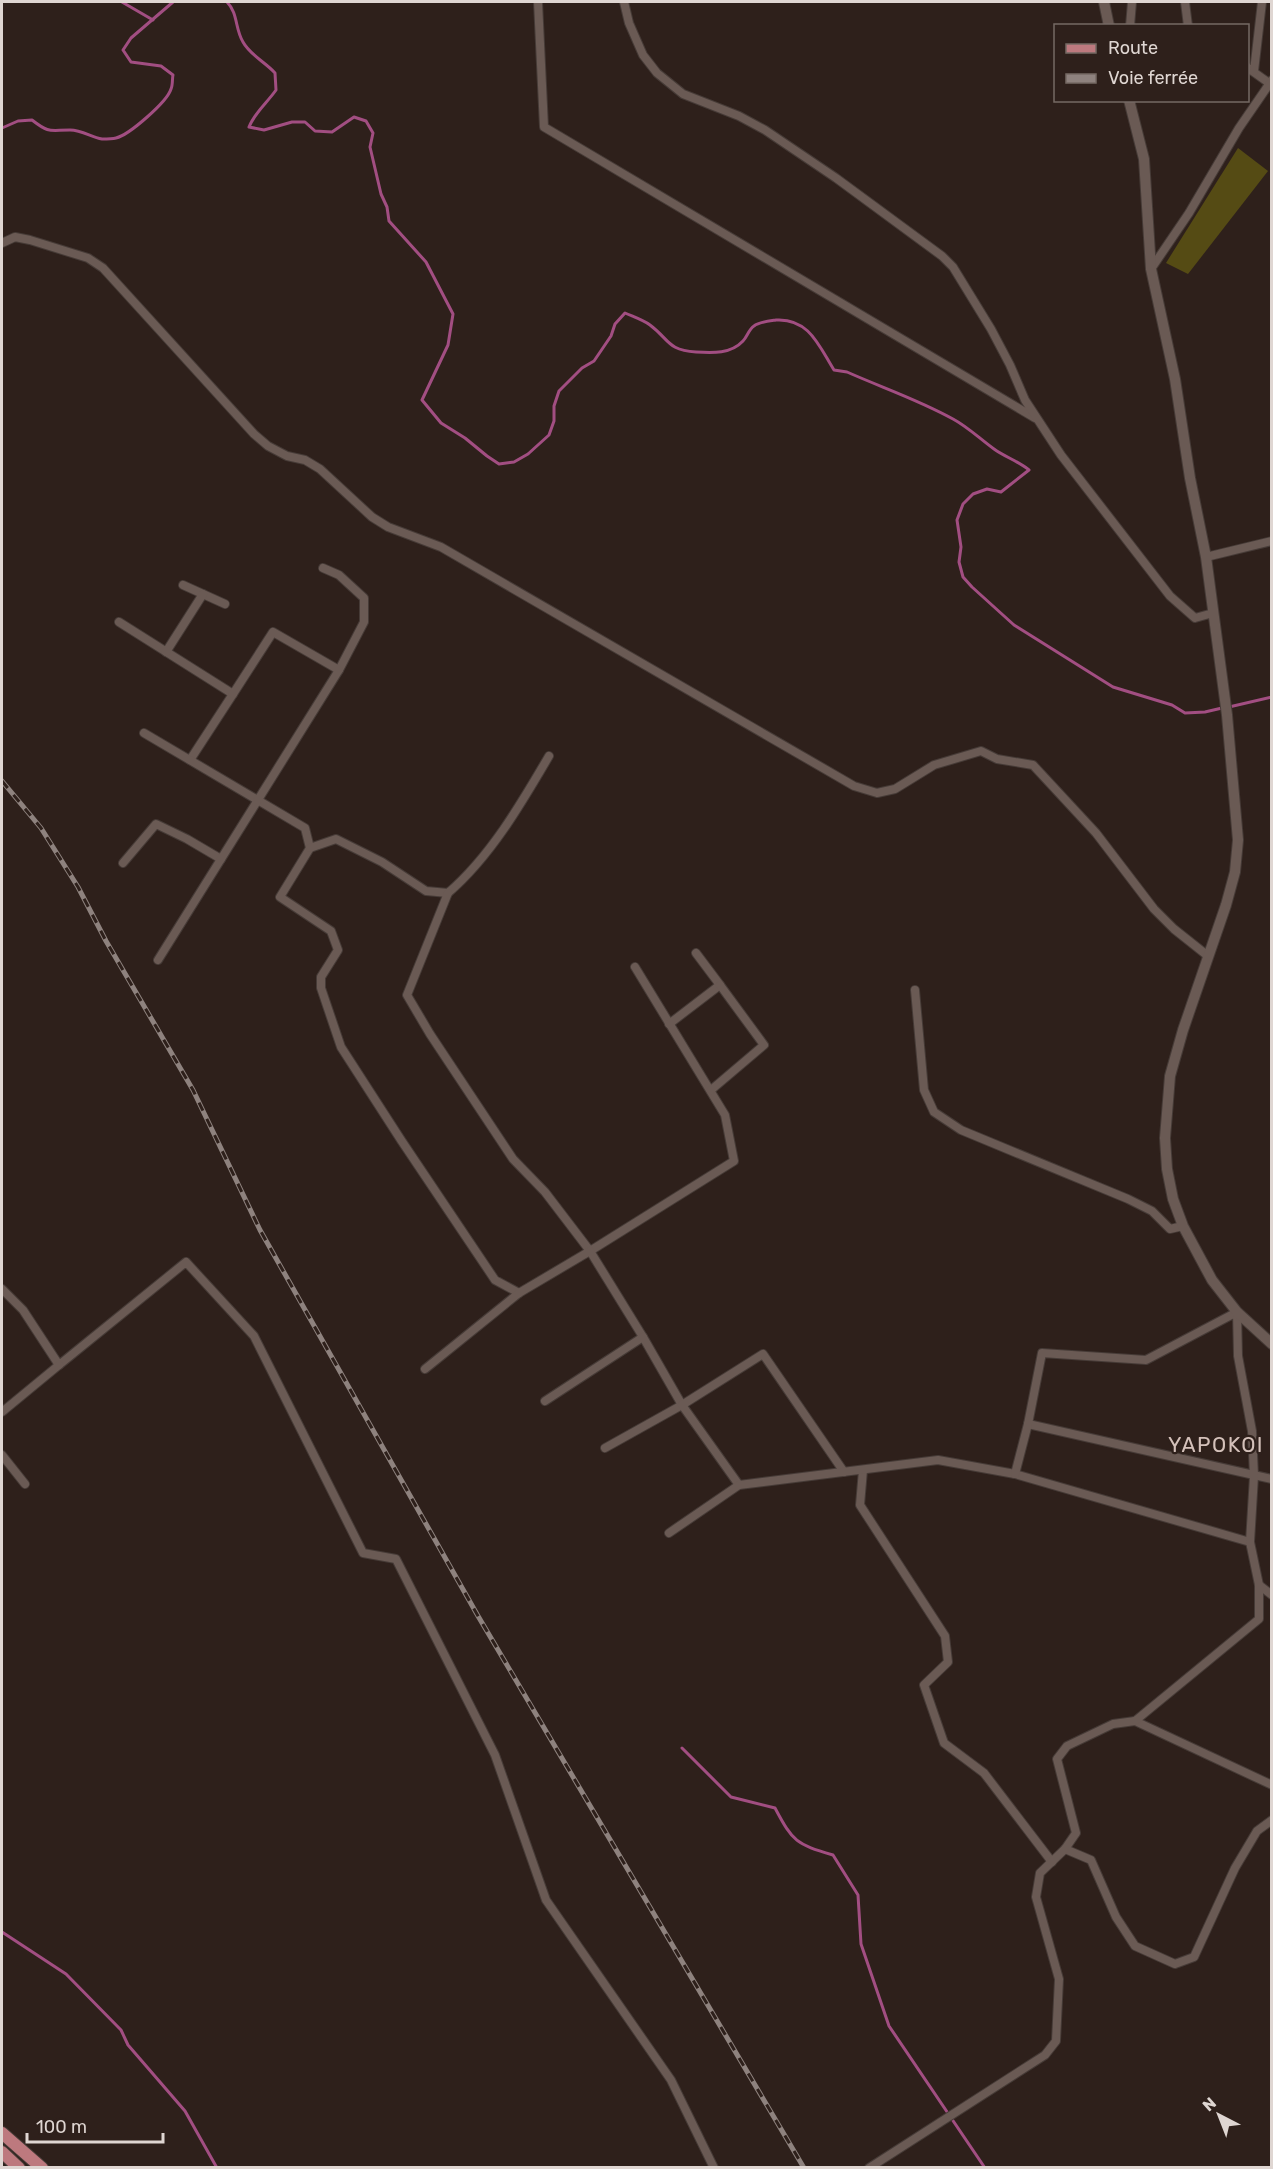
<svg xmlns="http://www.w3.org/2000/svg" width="1273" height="2169" font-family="Rubik,sans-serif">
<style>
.green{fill:#554b14}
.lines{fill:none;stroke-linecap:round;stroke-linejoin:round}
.stream{stroke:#a24e82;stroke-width:3}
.street-casing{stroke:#463b37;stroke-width:10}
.secondary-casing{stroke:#463b37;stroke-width:12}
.primary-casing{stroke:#463b37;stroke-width:14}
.street{stroke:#6a5a54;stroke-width:8}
.secondary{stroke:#6a5a54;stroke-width:10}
.primary{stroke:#bd797e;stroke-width:12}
.rail-casing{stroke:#8e827e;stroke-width:5}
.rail{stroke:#2e201b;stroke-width:3;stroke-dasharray:9;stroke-linecap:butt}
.labels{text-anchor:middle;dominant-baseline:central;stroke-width:4.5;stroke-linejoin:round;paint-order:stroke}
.quarter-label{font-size:21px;letter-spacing:1.5px;fill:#d4c1ba;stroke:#2e201b}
</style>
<rect width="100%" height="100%" fill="#2e201b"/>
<!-- green -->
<polygon class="green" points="1238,148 1268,171 1188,274 1166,263"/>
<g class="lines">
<!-- stream -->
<g class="stream">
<polyline points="122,2 153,20"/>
<path d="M227 2C238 13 235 29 243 42 250 55 265 62 275 73L276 90C267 103 255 112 249 127L264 130 292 122H305L315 131 332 132 354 117 366 121 373 133 370 147 381 194 387 207 389 221 426 262 453 314 448 345 422 400 441 423 465 438 487 456 499 464 514 462 528 454 549 435 554 421V406L559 391 582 368 594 361 611 336 615 324 625 313C634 317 643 320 650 325 670 340 667 350 696 352 713 353 731 354 743 341 747 337 749 329 754 326 759 322 769 321 776 320 809 318 819 346 834 370L847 372C883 388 919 400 953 419 968 427 980 439 994 449 1005 457 1018 461 1029 470L1001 492 987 489 973 494 963 504 957 520 961 547 959 562 963 577 972 587 1014 625 1113 687 1172 705 1185 713 1205 712 1222 708"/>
<path d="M2 128 18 121 32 120C50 134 50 130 70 130 82 130 91 137 102 139 105 139 112 139 116 138 129 135 167 102 171 89 173 85 172 79 173 75L161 66 131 62 123 50 131 38 173 2"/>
<polyline points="1229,707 1272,697"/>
<path d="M682 1748 731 1797 775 1808C793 1842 796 1844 833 1855L858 1895 861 1944 889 2026 985 2168"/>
<polyline points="2,1932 66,1974 121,2030 128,2045 185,2111 217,2168"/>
</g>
<!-- street casing -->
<g class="street-casing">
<g id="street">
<polyline points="538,2 544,127 1035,418"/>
<polyline points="624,2 629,23 643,55 657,73 683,94 739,116 765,130 836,178 942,256 953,267 991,329 1010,365 1025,400 1061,455 1170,596 1195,618 1213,613"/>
<polyline points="1185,2 1188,26"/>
<polyline points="1130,26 1132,2"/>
<polyline points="1248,68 1269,83"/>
<polyline points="1254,71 1262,2"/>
<polyline points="2,243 15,237 30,240 88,258 103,268 254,434 268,446 287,456 305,460 320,469 372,517 388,527 441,547 854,786 877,793 895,789 934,765 981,751 997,759 1033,765 1096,833 1154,909 1174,929 1208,956"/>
<polyline points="1151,269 1189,213 1239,128 1272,80"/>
<polyline points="1206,557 1272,541"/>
<polyline points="323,568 339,575 364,598 364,622 339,670"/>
<polyline points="183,585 225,604"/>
<polyline points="119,622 233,694 190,760"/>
<polyline points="166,652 203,594"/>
<polyline points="144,733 305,828 310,848 280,897 331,931 338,950 321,977 321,988 341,1047 401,1140 495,1280 519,1293"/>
<path d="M310 848 336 839 382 862 426 891 448 893C490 857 521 804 549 756"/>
<polyline points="123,863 156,824 187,839 221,859"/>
<polyline points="448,893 407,995 430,1034 513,1159 545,1192 590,1251 734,1161 725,1115 635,967"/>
<polyline points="158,960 339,670 273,632 233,694"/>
<polyline points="915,990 924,1090 934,1112 961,1130 1128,1199 1152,1211 1170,1229 1183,1226"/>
<polyline points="669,1024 720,985 696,953"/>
<polyline points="711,1090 764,1045 720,985"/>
<polyline points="2,1289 23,1310 59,1365 186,1262 254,1336 363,1553 396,1559 495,1755 546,1900 671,2080 714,2168"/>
<polyline points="425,1369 519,1293 590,1251 643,1337 545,1401"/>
<polyline points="2,1412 59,1365"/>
<polyline points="1028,1424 1272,1479"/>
<polyline points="605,1448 682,1405 643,1337"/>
<polyline points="2,1455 25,1484"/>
<polyline points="863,1470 860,1505 945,1636 948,1662 924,1685 944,1743 984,1773 1052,1862"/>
<polyline points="739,1485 682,1405 763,1354 844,1472"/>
<polyline points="669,1533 739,1485 938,1460 1015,1474 1250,1542"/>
<polyline points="1259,1585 1272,1595"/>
<polyline points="1135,1721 1272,1785"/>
<polyline points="1065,1849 1091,1860 1116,1917 1135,1946 1175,1964 1194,1957 1235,1868 1257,1831 1272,1820"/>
<polyline points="869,2168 1045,2055 1056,2041 1059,1979 1036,1897 1040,1873 1065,1849 1076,1833 1057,1759 1067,1746 1113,1724 1135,1721 1259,1619 1259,1585 1250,1542 1254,1476 1252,1431 1238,1356 1237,1312 1146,1360 1042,1353 1028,1424 1015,1474"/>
</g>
</g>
<!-- secondary casing -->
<g class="secondary-casing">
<g id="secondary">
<polyline points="1104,2 1109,26"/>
<polyline points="1129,100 1144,159 1151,269 1175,379 1190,478 1206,557 1227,715 1238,840 1235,872 1226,905 1183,1030 1170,1076 1165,1138 1167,1169 1173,1199 1183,1226 1212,1280 1237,1312 1272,1344"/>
</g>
</g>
<!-- primary casing -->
<g class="primary-casing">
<g id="primary">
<polyline points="2,2133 42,2168"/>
<polyline points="2,2152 19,2168"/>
</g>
</g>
<!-- street -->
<use href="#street" class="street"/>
<!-- secondary -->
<use href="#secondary" class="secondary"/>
<!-- primary -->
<use href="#primary" class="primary"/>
<!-- rail casing -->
<g class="rail-casing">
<polyline id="rail" points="2,781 41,828 78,887 106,941 193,1090 260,1230 478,1616 804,2168"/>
</g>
<!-- rail -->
<use href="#rail" class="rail"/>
</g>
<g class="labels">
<!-- quarter labels -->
<g class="quarter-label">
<text x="1216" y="1444">YAPOKOI</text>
</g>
</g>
<!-- border -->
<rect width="1273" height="2169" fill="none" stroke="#dfd6d2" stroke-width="6"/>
<!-- legend -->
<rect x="1054" y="24" width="195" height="78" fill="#2e201b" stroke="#756964" stroke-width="1.5"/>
<rect x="1066" y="44" width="30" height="9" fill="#bd797e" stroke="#756964" stroke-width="1.5"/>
<text x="1108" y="54" font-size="18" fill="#dfd6d2">Route</text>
<rect x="1066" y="74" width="30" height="9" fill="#8e827e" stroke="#756964" stroke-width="1.5"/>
<text x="1108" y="84" font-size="18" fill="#dfd6d2">Voie ferrée</text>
<!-- north arrow -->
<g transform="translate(1219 2115) rotate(318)" stroke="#2e201b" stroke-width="4.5" paint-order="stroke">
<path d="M0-4.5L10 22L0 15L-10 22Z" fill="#dfd6d2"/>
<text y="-9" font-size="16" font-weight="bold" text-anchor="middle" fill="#dfd6d2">N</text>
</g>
<!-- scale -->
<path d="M27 2133v9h136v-9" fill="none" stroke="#dfd6d2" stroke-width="3"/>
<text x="36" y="2133" font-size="18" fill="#dfd6d2" stroke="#2e201b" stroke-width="4.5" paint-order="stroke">100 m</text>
</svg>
